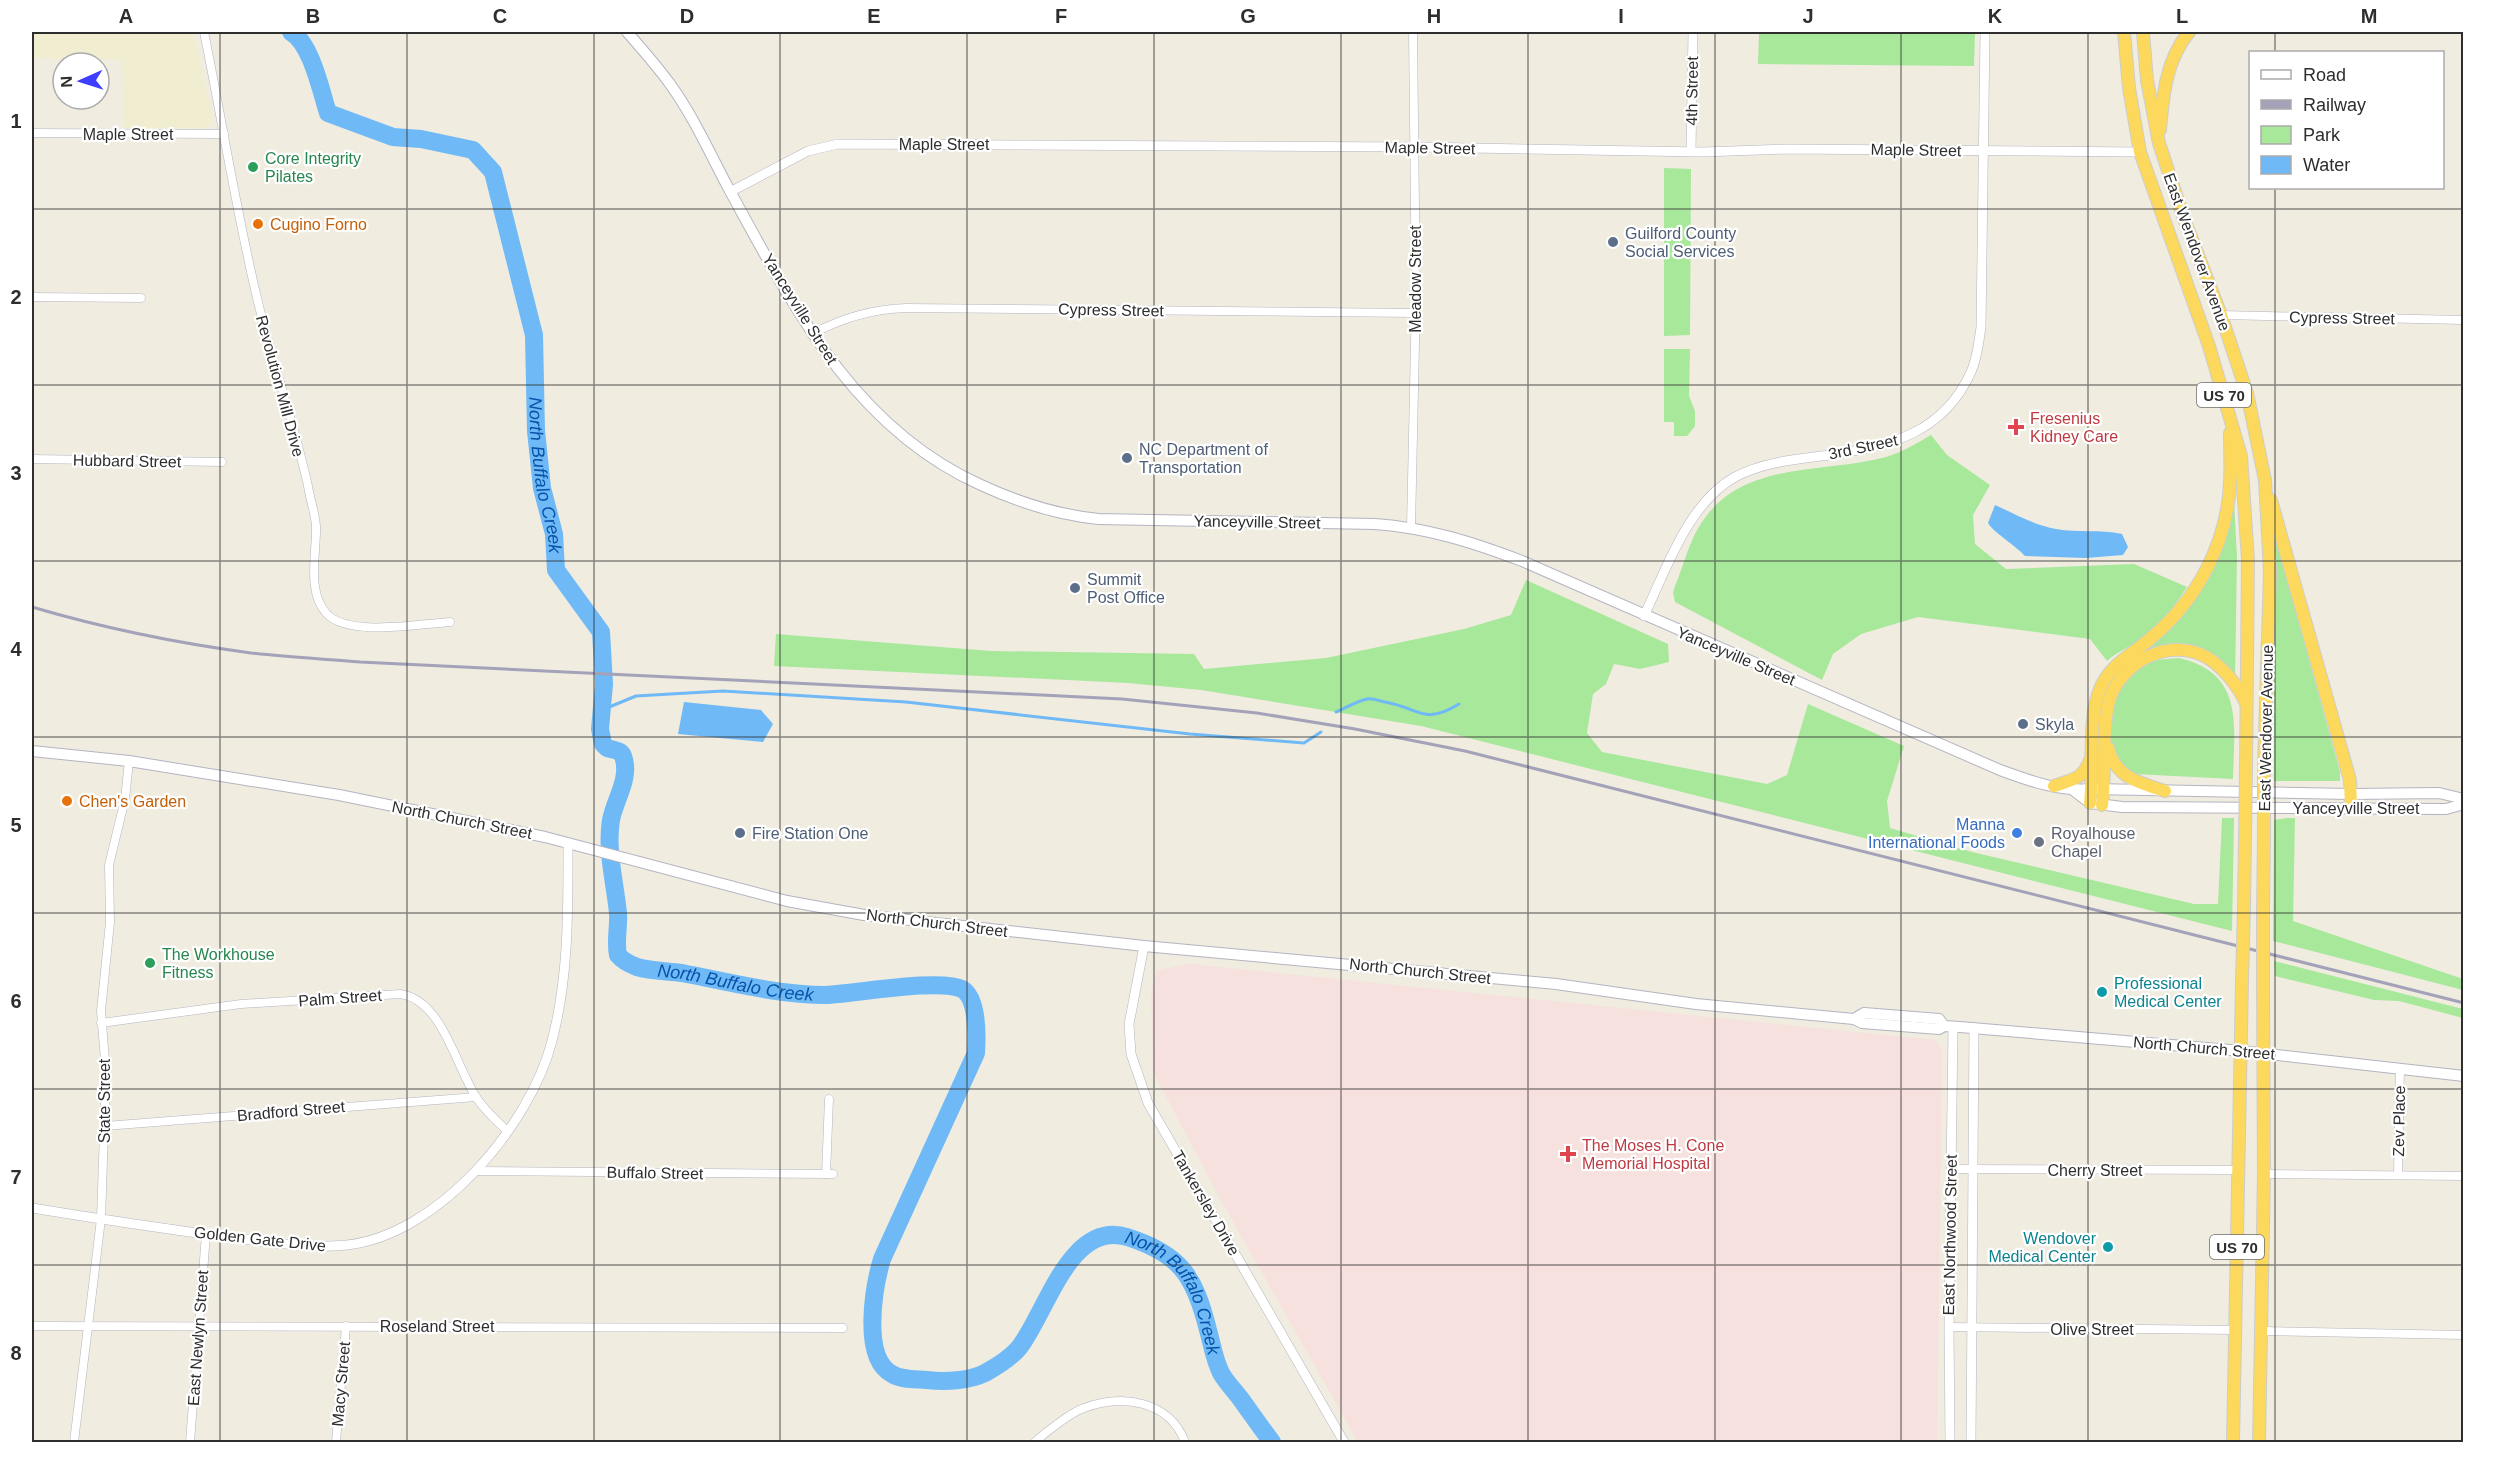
<svg xmlns="http://www.w3.org/2000/svg" width="2495" height="1474" font-family="Arial,sans-serif">
<style>
.education{fill:#f1edd0}
.medical{fill:#f6e1de}
.green{fill:#a7e89b}
.water{fill:#6fb9f6}
.lines{fill:none;stroke-linecap:round;stroke-linejoin:round}
.stream{stroke:#6fb9f6;stroke-width:3}
.river{stroke:#6fb9f6;stroke-width:18}
.minor-casing{stroke:#b4b4c2;stroke-width:9}
.tertiary-casing{stroke:#b4b4c2;stroke-width:10}
.secondary-casing{stroke:#b4b4c2;stroke-width:12}
.trunk-casing{stroke:#cdcdcd;stroke-width:14}
.minor{stroke:#fff;stroke-width:8}
.tertiary{stroke:#fff;stroke-width:9}
.secondary{stroke:#fff;stroke-width:10}
.trunk{stroke:#fcd95c;stroke-width:12}
.rail{stroke:#a3a2b9;stroke-width:3}
.trunk-bridge-casing{stroke:#cdcdcd;stroke-width:14;stroke-linecap:butt}
.trunk-bridge{stroke:#fcd95c;stroke-width:12}
.grid{fill:none;stroke:#2e2e2e;stroke-width:1.5;stroke-opacity:0.55}
.leisure-dot{fill:#2e9e5b;stroke:#fff;stroke-width:2}
.food-dot{fill:#e8710a;stroke:#fff;stroke-width:2}
.service-dot{fill:#5c6f8a;stroke:#fff;stroke-width:2}
.health-dot{fill:#e0444e;stroke:#fff;stroke-width:2}
.shop-dot{fill:#3f7fe0;stroke:#fff;stroke-width:2}
.worship-dot{fill:#6b7280;stroke:#fff;stroke-width:2}
.culture-dot{fill:#0f9aa8;stroke:#fff;stroke-width:2}
.labels{text-anchor:middle;dominant-baseline:central;stroke-width:4.5;stroke-linejoin:round;paint-order:stroke}
.shield{fill:#fff;stroke:#6d6d6d;stroke-width:1.5}
.shield-label{font-size:15px;font-weight:bold;fill:#2e2e2e}
.street-label{font-size:16px;fill:#2e2e2e;stroke:#fff}
.leisure-label{font-size:16px;fill:#27864d;stroke:#fff;text-anchor:start}
.food-label{font-size:16px;fill:#c56008;stroke:#fff;text-anchor:start}
.service-label{font-size:16px;fill:#4e5e75;stroke:#fff;text-anchor:start}
.health-label{font-size:16px;fill:#be3a42;stroke:#fff;text-anchor:start}
.shop-label{font-size:16px;fill:#366cbe;stroke:#fff;text-anchor:end}
.worship-label{font-size:16px;fill:#5b616d;stroke:#fff;text-anchor:start}
.culture-label{font-size:16px;fill:#0d838f;stroke:#fff;text-anchor:start}
.water-label{font-size:18px;font-style:italic;fill:#0653aa;stroke:#fff}
.neatline{fill:none;stroke:#2e2e2e;stroke-width:2}
.grid-label{font-size:20px;text-anchor:middle;font-weight:bold;fill:#2e2e2e}
</style>
<rect width="100%" height="100%" fill="#f0ece0"/>
<!-- education -->
<polygon class="education" points="32,32 193,32 212,116 211,123 206,128 124,128 122,60 32,58"/>
<!-- medical -->
<polygon class="medical" points="1190,964 1935,1040 1942,1049 1937,1442 1358,1442 1223,1204 1153,1072 1151,992 1157,970"/>
<!-- green -->
<g class="green">
<polygon points="1759,32 1975,32 1974,66 1758,64"/>
<polygon points="1664,168 1691,169 1690,335 1664,336"/>
<polygon points="1664,349 1690,349 1689,396 1695,411 1695,426 1687,436 1674,436 1674,422 1664,422"/>
<path d="M1931 435 1947 455 1990 485 1973 515 1975 544 2006 569 2134 564 2187 587C2174 607 2159 627 2139 640 2128 648 2117 652 2107 661L2090 639 1918 617 1861 634 1833 654 1822 680 1675 602 1673 593 1675 586C1684 565 1689 541 1702 522 1743 460 1823 474 1886 457 1902 452 1916 444 1931 435Z"/>
<polygon points="2234,501 2237,557 2235,680 2213,657 2149,650 2147,648 2180,618 2197,596 2231,502"/>
<polygon points="2275,536 2340,772 2340,781 2274,781"/>
<polygon points="1526,580 1668,644 1669,662 1640,669 1614,664 1606,684 1593,694 1587,733 1602,752 1767,784 1787,775 1808,704 1904,746 1887,801 1890,828 1972,852 2194,904 2218,904 2222,818 2234,818 2232,931 1421,726 1201,690 1128,683 774,666 776,634 991,651 1194,654 1204,669 1326,658 1464,629 1511,615"/>
<path d="M2179 658C2245 673 2234 726 2233 779L2134 774C2126 767 2116 759 2112 749 2102 720 2116 681 2142 666 2153 659 2166 659 2179 658Z"/>
<polygon points="2287,818 2295,818 2293,921 2463,979 2463,990 2273,941 2274,820"/>
<polygon points="2274,961 2463,1009 2463,1018 2399,1001 2374,1000 2275,976"/>
</g>
<!-- water -->
<g class="water">
<path d="M1995 505C2015 514 2034 525 2056 529 2078 533 2100 529 2122 534L2128 547 2123 555 2086 558 2025 556C2015 545 1993 532 1988 523Z"/>
<polygon points="684,702 761,710 773,724 763,742 678,734"/>
</g>
<g class="lines">
<!-- stream -->
<g class="stream">
<polyline points="602,710 636,696 723,691 906,702 1190,734 1304,743 1321,732"/>
<path d="M1336 712C1346 708 1357 701 1367 699 1372 698 1380 701 1385 702 1420 708 1423 726 1459 704"/>
</g>
<!-- river -->
<path class="river" id="s1" d="M291 32C311 43 321 91 328 113L393 137 421 139 473 150 493 172 534 335 536 431 542 488 554 534 556 570 601 632 604 684 600 729 603 744 607 748C613 750 621 750 623 756 631 778 615 799 611 820 606 850 615 883 618 913 619 927 615 941 618 955 623 961 629 964 637 967 651 971 667 971 682 973 729 982 778 995 826 995 854 994 940 978 962 989 978 998 977 1037 976 1053L882 1259C874 1286 861 1358 892 1374 901 1380 916 1379 927 1380 945 1382 969 1381 985 1373 996 1367 1010 1358 1018 1349 1045 1317 1069 1219 1127 1237 1181 1254 1195 1277 1208 1330 1212 1344 1214 1359 1221 1373 1226 1382 1234 1390 1240 1398 1251 1413 1261 1428 1272 1442"/>
<!-- minor casing -->
<g class="minor-casing">
<g id="minor">
<path d="M204 32C222 120 236 210 257 298 272 361 294 423 308 486 310 499 315 513 316 526 317 552 306 592 327 614 349 637 420 624 450 622"/>
<polyline points="32,133 224,134"/>
<polyline points="32,297 141,298"/>
<polyline points="2221,315 2464,320"/>
<path d="M812 334C842 318 871 309 906 308L1415 313"/>
<polyline points="32,459 222,462"/>
<polyline points="1411,527 1416,298 1413,32"/>
<path d="M101 1023 241 1004 400 994C442 1000 455 1064 476 1097 484 1110 496 1120 507 1131"/>
<polyline points="105,1126 476,1097"/>
<polyline points="1951,1169 2238,1170"/>
<polyline points="478,1171 833,1174"/>
<polyline points="826,1174 829,1099"/>
<polyline points="2264,1174 2464,1176"/>
<polyline points="2398,1175 2400,1068"/>
<polyline points="32,1326 843,1328"/>
<polyline points="1949,1327 2235,1330"/>
<polyline points="2262,1331 2464,1335"/>
<polyline points="74,1442 101,1219 106,1073 101,1011 110,922 109,865 125,799 129,761"/>
<polyline points="190,1442 206,1234"/>
<polyline points="336,1442 346,1326"/>
<path d="M1035 1442C1046 1432 1070 1413 1084 1408 1122 1394 1169 1400 1185 1442"/>
</g>
</g>
<!-- tertiary casing -->
<g class="tertiary-casing">
<g id="tertiary">
<polyline points="1691,151 1693,32"/>
<polyline points="730,192 808,151 838,144 1414,147 1703,152 1787,149 2140,152"/>
<path d="M1644 616C1666 570 1688 503 1735 477 1764 462 1797 459 1829 455 1890 446 1943 434 1971 372 1977 359 1979 342 1981 327L1985 32"/>
<polyline points="1144,946 1129,1024 1131,1054 1148,1103 1344,1442"/>
<path d="M32 1208C99 1219 166 1229 234 1238 271 1242 309 1249 347 1245 438 1235 530 1126 552 1041 569 976 568 909 568 843"/>
<polyline points="1950,1442 1949,1327 1953,1027"/>
<polyline points="1971,1442 1974,1028"/>
</g>
</g>
<!-- secondary casing -->
<g class="secondary-casing">
<g id="secondary">
<path d="M627 32C642 49 657 66 670 84 694 117 711 156 730 191 794 308 854 428 981 485 1020 503 1057 515 1099 519L1375 524C1428 528 1472 542 1522 561L2000 770C2030 781 2060 792 2092 789L2351 794 2439 793 2464 799"/>
<polyline points="32,751 129,761 339,795 545,837 787,901 864,915 1144,946 1556,984 1696,1004 1854,1019 1862,1023 1939,1029 1944,1026 1960,1027 2242,1051 2464,1076"/>
<polyline points="2073,790 2090,803 2122,807 2446,809 2464,804"/>
<polyline points="1854,1019 1864,1013 1939,1019 1944,1026"/>
</g>
</g>
<!-- trunk casing -->
<g class="trunk-casing">
<g id="trunk">
<polyline points="2124,32 2129,88 2140,152 2209,346 2241,456 2248,560 2246,769"/>
<polyline points="2143,32 2147,80 2159,143 2183,216 2221,315 2247,393 2265,480 2270,571 2264,769"/>
<path d="M2160 130C2163 95 2166 60 2189 32"/>
<polyline points="2271,500 2350,780 2351,808"/>
<path d="M2108 748C2115 777 2139 783 2165 791"/>
<path d="M2054 786C2071 780 2084 779 2090 760"/>
<path d="M2090 803C2094 768 2087 721 2100 689 2110 664 2132 655 2151 638 2197 600 2227 544 2230 483 2231 467 2230 450 2230 433"/>
<path d="M2102 805C2106 774 2101 725 2110 698 2123 661 2170 636 2208 658 2224 668 2238 686 2246 703"/>
<polyline points="2244,907 2245,837"/>
<polyline points="2263,912 2264,837"/>
<polyline points="2233,1442 2242,981"/>
<polyline points="2259,1442 2264,1174 2263,985"/>
</g>
</g>
<!-- minor -->
<use href="#minor" class="minor"/>
<!-- tertiary -->
<use href="#tertiary" class="tertiary"/>
<!-- secondary -->
<use href="#secondary" class="secondary"/>
<!-- trunk -->
<use href="#trunk" class="trunk"/>
<!-- rail -->
<path class="rail" d="M32 607C103 628 177 643 251 653 287 657 324 659 360 662L1122 699 1257 713 1355 729 1465 751 2464 1003"/>
<!-- trunk-bridge casing -->
<g class="trunk-bridge-casing">
<g id="trunk-bridge">
<polyline points="2245,837 2246,769"/>
<polyline points="2264,837 2264,769"/>
<polyline points="2242,981 2244,907"/>
<polyline points="2263,985 2263,912"/>
</g>
</g>
<!-- trunk-bridge -->
<use href="#trunk-bridge" class="trunk-bridge"/>
</g>
<!-- grid -->
<path class="grid" d="M220 32V1442M407 32V1442M594 32V1442M780 32V1442M967 32V1442M1154 32V1442M1341 32V1442M1528 32V1442M1715 32V1442M1901 32V1442M2088 32V1442M2275 32V52M2275 188V1442M32 209H2464M32 385H2464M32 561H2464M32 737H2464M32 913H2464M32 1089H2464M32 1265H2464"/>
<!-- markers -->
<g class="leisure-dot">
<circle cx="253" cy="167" r="6"/>
<circle cx="150" cy="963" r="6"/>
</g>
<g class="food-dot">
<circle cx="258" cy="224" r="6"/>
<circle cx="67" cy="801" r="6"/>
</g>
<g class="service-dot">
<circle cx="1613" cy="242" r="6"/>
<circle cx="1127" cy="458" r="6"/>
<circle cx="1075" cy="588" r="6"/>
<circle cx="2023" cy="724" r="6"/>
<circle cx="740" cy="833" r="6"/>
</g>
<g class="health-dot">
<path d="M2013 418h6v6h6v6h-6v6h-6v-6h-6v-6h6z"/>
<path d="M1565 1145h6v6h6v6h-6v6h-6v-6h-6v-6h6z"/>
</g>
<circle class="shop-dot" cx="2017" cy="833" r="6"/>
<circle class="worship-dot" cx="2039" cy="842" r="6"/>
<g class="culture-dot">
<circle cx="2102" cy="992" r="6"/>
<circle cx="2108" cy="1247" r="6"/>
</g>
<g class="labels">
<!-- shield labels -->
<g class="shield">
<rect x="2197" y="383" width="54" height="24" rx="4.5"/>
<rect x="2210" y="1235" width="54" height="24" rx="4.5"/>
</g>
<g class="shield-label">
<text x="2224" y="395">US 70</text>
<text x="2237" y="1247">US 70</text>
</g>
<!-- street labels -->
<g class="street-label">
<text transform="translate(1692 91) rotate(-89)">4th Street</text>
<text x="128" y="134">Maple Street</text>
<text x="944" y="144">Maple Street</text>
<text transform="translate(1430 148) rotate(1)">Maple Street</text>
<text transform="translate(1916 150) rotate(1)">Maple Street</text>
<text transform="translate(2197 252) rotate(70)">East Wendover Avenue</text>
<text transform="translate(1415 279) rotate(-90)">Meadow Street</text>
<text transform="translate(800 309) rotate(58)">Yanceyville Street</text>
<text transform="translate(1111 310) rotate(1)">Cypress Street</text>
<text transform="translate(2342 318) rotate(1)">Cypress Street</text>
<text transform="translate(280 386) rotate(75)">Revolution Mill Drive</text>
<text transform="translate(1863 447) rotate(-12)">3rd Street</text>
<text transform="translate(127 461) rotate(1)">Hubbard Street</text>
<text transform="translate(1257 522) rotate(1)">Yanceyville Street</text>
<text transform="translate(1736 656) rotate(23)">Yanceyville Street</text>
<text transform="translate(2266 728) rotate(-89)">East Wendover Avenue</text>
<text x="2356" y="808">Yanceyville Street</text>
<text transform="translate(462 820) rotate(11)">North Church Street</text>
<text transform="translate(937 923) rotate(7)">North Church Street</text>
<text transform="translate(1420 971) rotate(6)">North Church Street</text>
<text transform="translate(340 998) rotate(-4)">Palm Street</text>
<text transform="translate(2204 1048) rotate(5)">North Church Street</text>
<text transform="translate(104 1101) rotate(-90)">State Street</text>
<text transform="translate(291 1111) rotate(-5)">Bradford Street</text>
<text transform="translate(2399 1121) rotate(-89)">Zev Place</text>
<text x="2095" y="1170">Cherry Street</text>
<text transform="translate(655 1173) rotate(1)">Buffalo Street</text>
<text transform="translate(1206 1203) rotate(60)">Tankersley Drive</text>
<text transform="translate(1950 1235) rotate(-89)">East Northwood Street</text>
<text transform="translate(260 1239) rotate(6)">Golden Gate Drive</text>
<text x="437" y="1326">Roseland Street</text>
<text x="2092" y="1329">Olive Street</text>
<text transform="translate(198 1338) rotate(-86)">East Newlyn Street</text>
<text transform="translate(341 1384) rotate(-85)">Macy Street</text>
</g>
<!-- leisure labels -->
<g class="leisure-label">
<text x="265" y="158">Core Integrity<tspan x="265" dy="18">Pilates</tspan></text>
<text x="162" y="954">The Workhouse<tspan x="162" dy="18">Fitness</tspan></text>
</g>
<!-- food labels -->
<g class="food-label">
<text x="270" y="224">Cugino Forno</text>
<text x="79" y="801">Chen's Garden</text>
</g>
<!-- service labels -->
<g class="service-label">
<text x="1625" y="233">Guilford County<tspan x="1625" dy="18">Social Services</tspan></text>
<text x="1139" y="449">NC Department of<tspan x="1139" dy="18">Transportation</tspan></text>
<text x="1087" y="579">Summit<tspan x="1087" dy="18">Post Office</tspan></text>
<text x="2035" y="724">Skyla</text>
<text x="752" y="833">Fire Station One</text>
</g>
<!-- health labels -->
<g class="health-label">
<text x="2030" y="418">Fresenius<tspan x="2030" dy="18">Kidney Care</tspan></text>
<text x="1582" y="1145">The Moses H. Cone<tspan x="1582" dy="18">Memorial Hospital</tspan></text>
</g>
<!-- shop labels -->
<g class="shop-label">
<text x="2005" y="824">Manna<tspan x="2005" dy="18">International Foods</tspan></text>
</g>
<!-- worship labels -->
<g class="worship-label">
<text x="2051" y="833">Royalhouse<tspan x="2051" dy="18">Chapel</tspan></text>
</g>
<!-- culture labels -->
<g class="culture-label">
<text x="2114" y="983">Professional<tspan x="2114" dy="18">Medical Center</tspan></text>
<text x="2096" y="1238" text-anchor="end">Wendover<tspan x="2096" dy="18">Medical Center</tspan></text>
</g>
<!-- water labels -->
<g class="water-label">
<text stroke="none"><textPath href="#s1" startOffset="580">North Buffalo Creek</textPath></text>
<text stroke="none"><textPath href="#s1" startOffset="1214">North Buffalo Creek</textPath></text>
<text stroke="none"><textPath href="#s1" startOffset="2241">North Buffalo Creek</textPath></text>
</g>
</g>
<!-- border -->
<rect width="2495" height="1474" fill="none" stroke="#ffffff" stroke-width="66"/>
<!-- legend -->
<rect x="2249" y="51" width="195" height="138" fill="#ffffff" stroke="#ababab" stroke-width="1.5"/>
<rect x="2261" y="70" width="30" height="9" fill="#ffffff" stroke="#ababab" stroke-width="1.5"/>
<text x="2303" y="81" font-size="18" fill="#2e2e2e">Road</text>
<rect x="2261" y="100" width="30" height="9" fill="#a3a2b9" stroke="#ababab" stroke-width="1.5"/>
<text x="2303" y="111" font-size="18" fill="#2e2e2e">Railway</text>
<rect x="2261" y="126" width="30" height="18" fill="#a7e89b" stroke="#ababab" stroke-width="1.5"/>
<text x="2303" y="141" font-size="18" fill="#2e2e2e">Park</text>
<rect x="2261" y="156" width="30" height="18" fill="#6fb9f6" stroke="#ababab" stroke-width="1.5"/>
<text x="2303" y="171" font-size="18" fill="#2e2e2e">Water</text>
<!-- north arrow -->
<g transform="translate(81 81) rotate(267)"><circle r="28" fill="#ffffff" stroke="#ababab" stroke-width="1.5"/>
<path d="M0-4.5L10 22L0 15L-10 22Z" fill="#3e3eff"/>
<text y="-9" font-size="16" font-weight="bold" text-anchor="middle" fill="#2e2e2e">N</text>
</g>
<rect x="33" y="33" width="2429" height="1408" class="neatline"/>
<g class="grid-label">
<text x="126" y="23">A</text>
<text x="313" y="23">B</text>
<text x="500" y="23">C</text>
<text x="687" y="23">D</text>
<text x="874" y="23">E</text>
<text x="1061" y="23">F</text>
<text x="1248" y="23">G</text>
<text x="1434" y="23">H</text>
<text x="1621" y="23">I</text>
<text x="1808" y="23">J</text>
<text x="1995" y="23">K</text>
<text x="2182" y="23">L</text>
<text x="2369" y="23">M</text>
<text x="16" y="128">1</text>
<text x="16" y="304">2</text>
<text x="16" y="480">3</text>
<text x="16" y="656">4</text>
<text x="16" y="832">5</text>
<text x="16" y="1008">6</text>
<text x="16" y="1184">7</text>
<text x="16" y="1360">8</text>
</g>
</svg>
